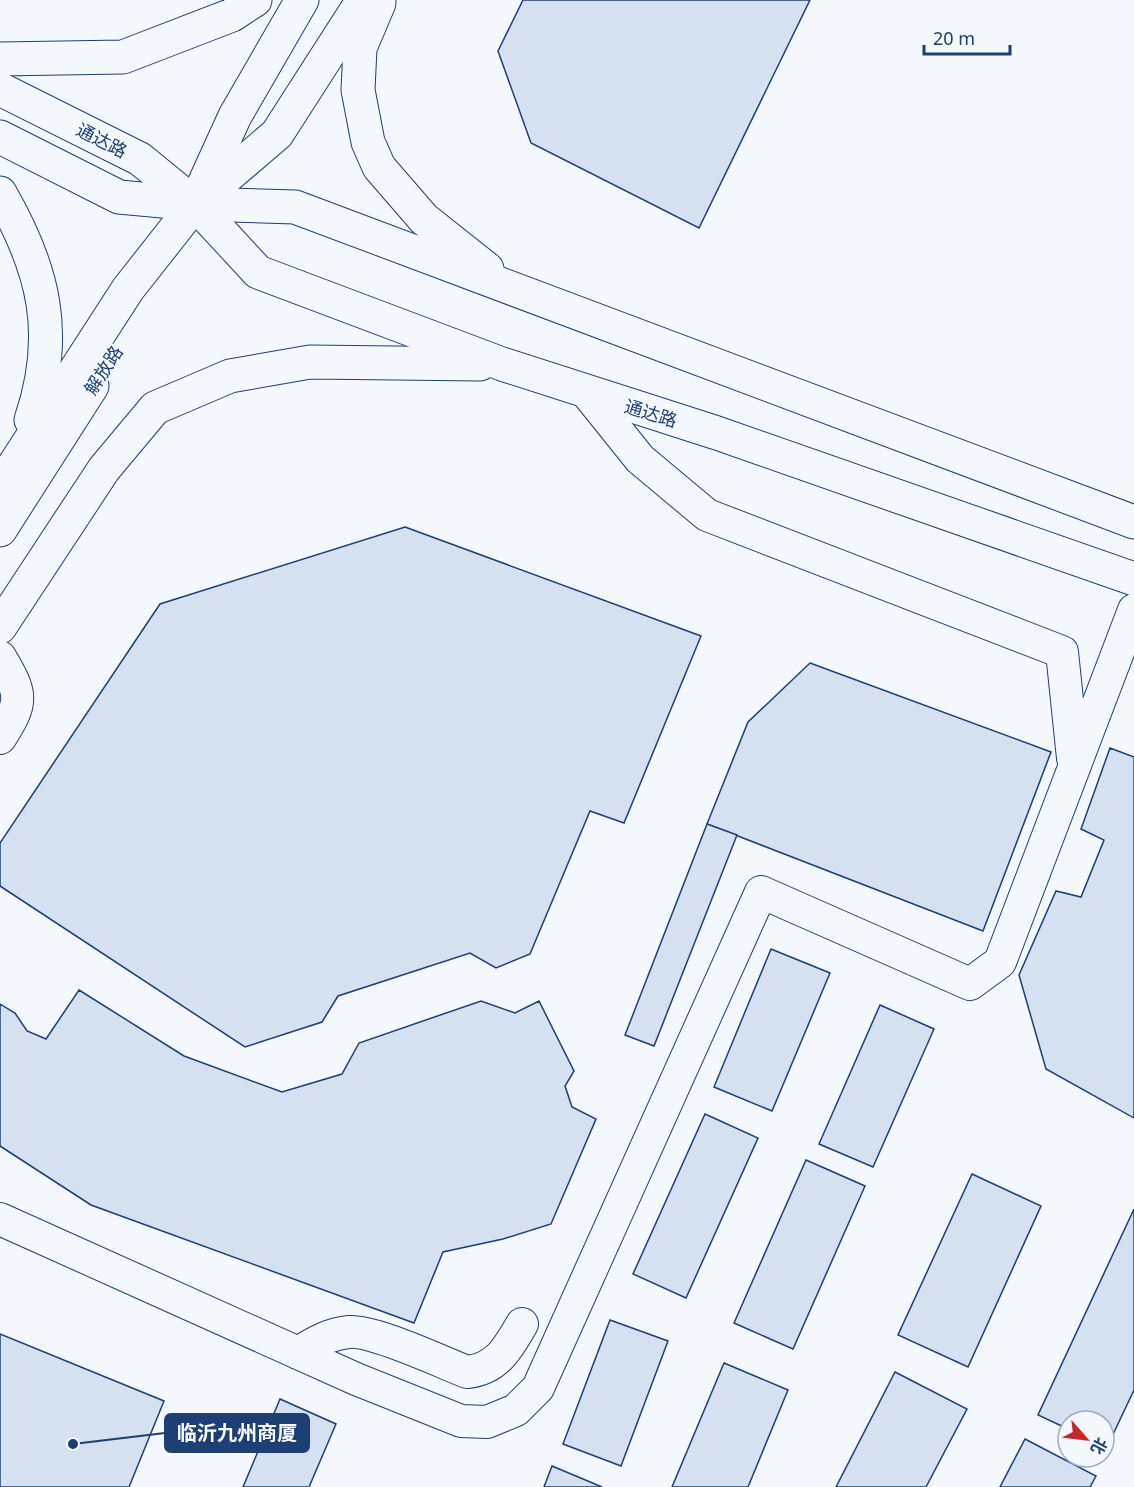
<svg xmlns="http://www.w3.org/2000/svg" width="1134" height="1487" font-family="'Noto Sans','Noto Sans SC',sans-serif">
<style>
.building{fill:#d5e0f0;stroke:#1d3f73;stroke-width:1.5}
.lines{fill:none;stroke-linecap:round;stroke-linejoin:round}
.minor-casing{stroke:#1d3f73;stroke-width:34}
.major-casing{stroke:#1d3f73;stroke-width:35}
.minor{stroke:#f4f7fb;stroke-width:32}
.major{stroke:#f4f7fb;stroke-width:33}
.labels{text-anchor:middle;dominant-baseline:central;stroke-width:4.5;stroke-linejoin:round;paint-order:stroke}
.street-label{font-size:18px;fill:#1d3f73;stroke:#f4f7fb}
.leader{fill:none;stroke:#1d3f73;stroke-width:2}
.callout-dot{fill:#1d3f73;stroke:#f4f7fb;stroke-width:2}
.callout{fill:#1d3f73;stroke:#1d3f73;stroke-width:2}
.callout-label{font-size:20px;text-anchor:middle;font-weight:bold;fill:#fff}
</style>
<rect width="100%" height="100%" fill="#f4f7fb"/>
<!-- building -->
<g class="building">
<polygon points="523,0 810,0 699,228 531,143 498,51"/>
<polygon points="405,527 701,636 624,823 590,811 530,954 496,968 470,953 338,996 322,1022 245,1047 0,886 0,843 160,604"/>
<polygon points="810,663 1051,752 983,931 707,824 748,722"/>
<polygon points="1110,748 1134,757 1134,1118 1046,1069 1019,975 1056,891 1081,897 1104,840 1081,829"/>
<polygon points="707,824 737,835 654,1046 625,1035"/>
<polygon points="771,949 830,973 772,1111 714,1087"/>
<polygon points="79,990 184,1056 282,1092 342,1074 359,1043 481,1001 515,1013 539,1001 574,1071 565,1086 572,1107 596,1119 551,1224 503,1239 443,1252 414,1323 91,1205 0,1146 0,1004 15,1013 27,1031 46,1039"/>
<polygon points="880,1005 934,1029 873,1167 819,1144"/>
<polygon points="705,1114 758,1138 686,1298 633,1274"/>
<polygon points="806,1160 865,1186 793,1349 734,1323"/>
<polygon points="972,1174 1041,1206 968,1367 898,1335"/>
<polygon points="1134,1209 1134,1390 1107,1447 1104,1446 1104,1421 1068,1421 1068,1429 1038,1415"/>
<polygon points="610,1320 668,1341 621,1466 563,1444"/>
<polygon points="0,1334 164,1401 129,1487 0,1487"/>
<polygon points="724,1363 788,1390 748,1487 672,1487"/>
<polygon points="895,1372 967,1409 926,1487 836,1487"/>
<polygon points="280,1399 336,1424 309,1487 243,1487"/>
<polygon points="1025,1439 1096,1476 1090,1487 1000,1487"/>
<polygon points="552,1466 602,1487 544,1487"/>
</g>
<g class="lines">
<!-- minor casing -->
<g class="minor-casing">
<g id="minor">
<polyline points="587,393 640,459 707,515 1062,652 1073,758"/>
<path d="M0 657C22 694 24 701 0 738"/>
<polyline points="0,1219 356,1379 461,1421 487,1422 516,1410 538,1388 761,892 970,984 1000,962 1134,610"/>
<path d="M298 1353C314 1343 329 1334 349 1332 374 1330 441 1362 467 1372 497 1369 508 1348 522 1324"/>
</g>
</g>
<!-- major casing -->
<g class="major-casing">
<g id="major">
<polyline points="379,3 360,48 358,90 368,142 379,167 424,219 487,269"/>
<polyline points="0,59 123,57 232,15 255,0"/>
<polyline points="0,89 140,159 195,204 258,272 502,364 717,433 1134,579"/>
<polyline points="0,137 119,197 195,204 295,207 1134,522"/>
<path d="M0 193C44 269 60 334 31 420"/>
<polyline points="199,195 235,116 302,0"/>
<polyline points="0,487 128,289 195,204 277,134 363,0"/>
<polyline points="0,530 92,386"/>
<polyline points="0,627 104,469 155,408 230,376 310,362 480,364"/>
</g>
</g>
<!-- minor -->
<use href="#minor" class="minor"/>
<!-- major -->
<use href="#major" class="major"/>
</g>
<g class="labels">
<!-- street labels -->
<g class="street-label">
<text transform="translate(102 140) rotate(27)">通达路</text>
<text transform="translate(103 370) rotate(-57)">解放路</text>
<text transform="translate(651 413) rotate(17)">通达路</text>
</g>
</g>
<!-- callouts -->
<path class="leader" d="M73 1444L165 1433"/>
<circle class="callout-dot" cx="73" cy="1444" r="6"/>
<rect class="callout" x="165" y="1414" width="144" height="38" rx="6"/>
<g class="callout-label">
<text x="237" y="1440">临沂九州商厦</text>
</g>
<!-- north arrow -->
<g transform="translate(1086 1439) rotate(118)"><circle r="28" fill="#f4f7fb" stroke="#9eadc5" stroke-width="1.5"/>
<path d="M0-4.5L10 22L0 15L-10 22Z" fill="#c62828"/>
<text y="-9" font-size="16" font-weight="bold" text-anchor="middle" fill="#1d3f73">北</text>
</g>
<!-- scale -->
<path d="M924 45v9h86v-9" fill="none" stroke="#1d3f73" stroke-width="3"/>
<text x="933" y="45" font-size="18" fill="#1d3f73" stroke="#f4f7fb" stroke-width="4.5" paint-order="stroke">20 m</text>
</svg>
